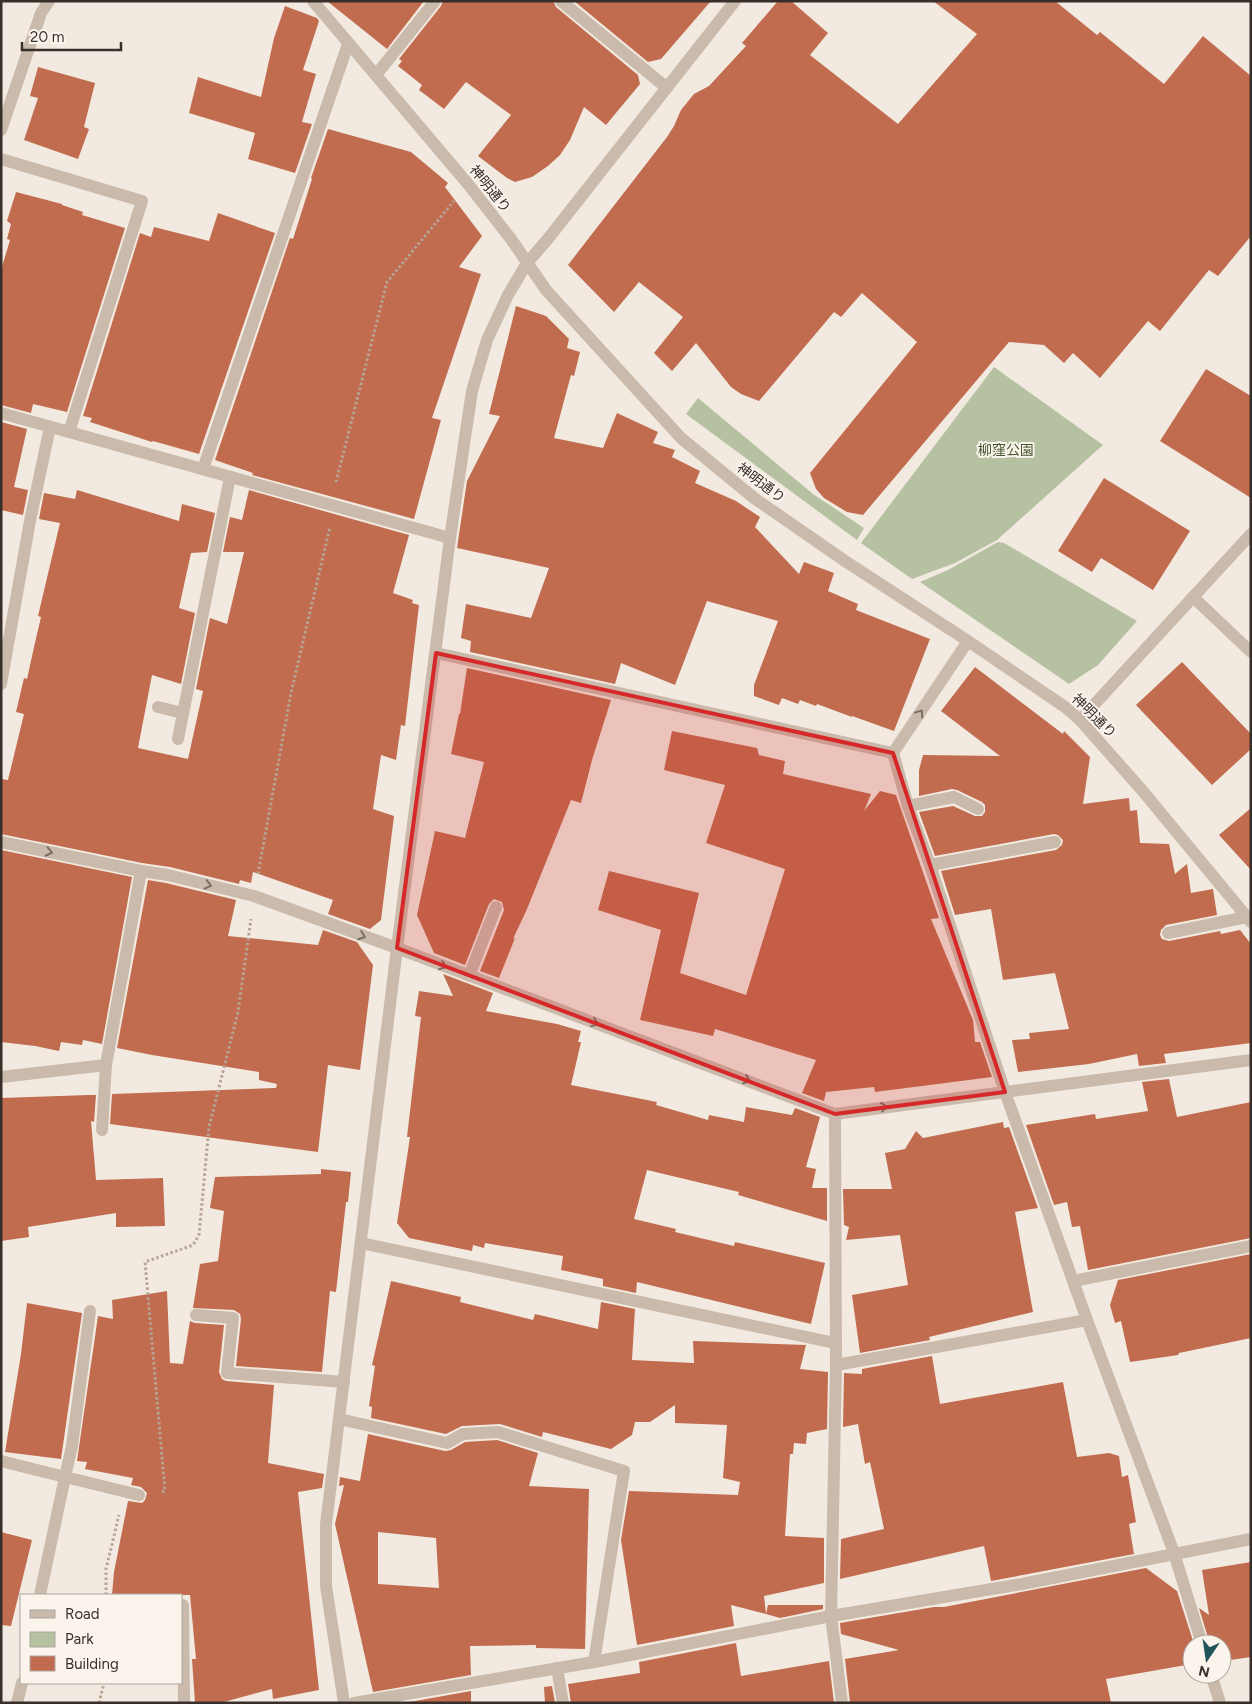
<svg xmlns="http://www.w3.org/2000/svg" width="1252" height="1704" font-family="Figtree,'Noto Sans JP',sans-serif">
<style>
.green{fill:#b5c1a0}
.building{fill:#c16c4f;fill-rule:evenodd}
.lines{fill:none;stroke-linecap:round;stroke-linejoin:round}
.path{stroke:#b6a496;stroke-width:3;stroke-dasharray:2.5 2.5;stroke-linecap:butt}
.service{stroke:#cabaac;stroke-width:12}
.minor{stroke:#cabaac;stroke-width:12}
.tertiary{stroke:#cabaac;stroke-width:12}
.oneway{stroke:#7a6e64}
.marked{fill:#d62828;fill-opacity:0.2;stroke:#d62828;stroke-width:4;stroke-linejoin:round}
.labels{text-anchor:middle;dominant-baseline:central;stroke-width:4;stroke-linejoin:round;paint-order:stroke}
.street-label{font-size:14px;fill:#382f2a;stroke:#faf4ec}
.park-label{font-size:14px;fill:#47562f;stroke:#faf4ec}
</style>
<rect width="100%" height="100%" fill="#f2eae0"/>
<!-- green -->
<g class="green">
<polygon points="994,367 1103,445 997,540 955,563 912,579 861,543"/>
<polygon points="698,398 813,494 864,528 857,540 686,414"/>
<polygon points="998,542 1004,543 1137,621 1098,665 1069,684 920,582 948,570"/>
</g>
<!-- building -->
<g class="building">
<polygon points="327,1 424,1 387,49"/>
<polygon points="443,1 553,1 556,7 638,75 640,84 606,125 584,107 570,140 560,155 548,166 532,177 515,182 507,178 478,156 511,115 466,82 444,109 419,90 422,85 398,66 402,61 399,59 441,6"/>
<polygon points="574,1 711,1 661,59 648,62"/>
<polygon points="778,1 791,1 828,33 810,55 898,124 977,34 933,1 1055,1 1097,35 1100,32 1164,84 1203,36 1251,76 1251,236 1218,276 1209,270 1160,331 1148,321 1100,378 1073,353 1064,363 1044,345 1009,342 863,515 847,512 824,498 816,489 810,473 917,342 862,293 841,317 834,312 759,401 741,394 731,387 696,343 672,371 654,353 683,317 639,282 614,312 568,265 667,137 674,126 681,110 694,94 709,86 746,46 742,43"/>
<polygon points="285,6 317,18 319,21 303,70 316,74 302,122 312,124 295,173 248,159 255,133 189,113 198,77 261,97 274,38"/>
<polygon points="38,67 95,83 84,127 89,129 78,159 24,140 38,98 30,96"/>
<polygon points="328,129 411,152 448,183 445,187 482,236 459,267 481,274 432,418 441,420 414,519 252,475 253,473 215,460 290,238 293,239 312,179 311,178"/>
<polygon points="16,192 62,204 62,205 83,212 82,215 125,228 67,412 33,404 31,413 1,405 1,270 10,240 7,239 11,224 7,221"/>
<polygon points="218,213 275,233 199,454 153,441 152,442 90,422 92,418 83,416 140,233 151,237 154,227 209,241"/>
<polygon points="516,306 546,316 569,339 567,348 580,352 574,376 571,375 554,438 603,448 617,413 658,432 653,443 675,450 672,457 700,471 695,483 736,501 760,517 755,527 799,574 804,562 834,573 828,591 858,604 856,610 930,639 894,731 852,716 852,717 817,704 816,706 800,700 798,704 782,698 779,705 754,696 754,685 778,621 707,601 675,685 621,663 615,684 470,652 471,641 461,638 466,604 531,618 549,568 457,548 467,481 500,416 489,414"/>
<polygon points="1206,369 1251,396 1251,498 1160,441"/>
<polygon points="1,422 27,429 14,487 28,490 23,515 1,510"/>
<polygon points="1104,478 1190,531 1153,590 1101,558 1092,572 1058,551"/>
<polygon points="77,490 179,521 182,504 215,513 207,552 191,553 179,608 195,613 181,684 152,675 138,748 188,759 203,691 196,689 210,618 227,624 244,552 223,552 230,517 242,520 249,490 409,535 393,593 413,600 412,603 419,605 405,726 401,725 396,760 381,755 373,809 394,816 381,920 370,929 328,914 333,900 253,872 251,883 240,880 239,884 170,867 142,863 1,834 1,779 8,780 24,714 16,712 24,678 27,679 34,647 41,617 38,616 60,523 39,519 44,493 75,499"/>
<polygon points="1182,662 1251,734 1251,749 1212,785 1136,705"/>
<polygon points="975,667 1063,734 1064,731 1090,757 1083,804 1129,798 1130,811 1137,810 1140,843 1169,844 1175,874 1187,864 1191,893 1213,889 1217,915 1166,925 1161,930 1160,935 1162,939 1169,941 1220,931 1221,934 1240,930 1251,944 1251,1043 1164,1054 1166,1063 1139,1066 1137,1054 1089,1064 1018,1072 1012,1040 1030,1039 1029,1033 1069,1029 1055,973 1003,980 991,909 955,915 941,871 1056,850 1062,845 1063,840 1058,835 1054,834 935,856 919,812 953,806 975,816 982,816 985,812 985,805 982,802 957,790 952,789 919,796 919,770 923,755 1000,756 941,711"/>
<polygon points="467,668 611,700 592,760 581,803 571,800 527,909 513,939 515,938 499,978 480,971 504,910 502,902 494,899 489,904 465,965 434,953 417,915 435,831 465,838 484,762 451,754 459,714 460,714"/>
<polygon points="672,731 757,748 759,755 785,761 783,774 871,794 864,811 880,791 896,795 939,918 931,919 973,1020 975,1042 980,1042 992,1077 875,1092 874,1087 826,1092 824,1101 802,1093 816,1060 715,1029 713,1036 640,1020 661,930 598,910 609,871 699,893 680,973 746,995 785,869 706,843 725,785 664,770"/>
<polygon points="1251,808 1251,870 1219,835"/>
<polygon points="1,850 132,877 102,1044 83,1040 82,1045 61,1042 59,1051 35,1046 1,1042"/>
<polygon points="148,880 166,883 236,900 228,936 318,945 323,930 357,942 373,965 360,1070 328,1065 318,1152 110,1124 112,1094 276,1088 277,1084 259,1080 259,1072 152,1055 117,1048"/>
<polygon points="443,974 493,993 486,1011 557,1024 581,1031 578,1042 581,1042 571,1085 657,1102 656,1105 708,1120 709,1115 744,1122 746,1107 792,1115 795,1108 820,1117 806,1167 816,1169 812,1188 827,1188 827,1221 738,1195 739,1192 647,1170 634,1219 676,1229 675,1232 734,1246 735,1242 825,1263 811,1324 637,1282 636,1293 603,1286 603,1279 561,1270 563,1256 485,1243 484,1248 473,1245 472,1251 409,1238 397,1223 410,1137 407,1137 421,1017 415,1016 419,991 453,996"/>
<polygon points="1169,1079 1177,1117 1251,1102 1251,1238 1088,1270 1080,1226 1072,1227 1067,1202 1054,1205 1026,1125 1095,1114 1096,1119 1148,1111 1142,1082"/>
<polygon points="89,1095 96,1095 94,1122 91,1121 96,1180 163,1178 165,1226 116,1227 116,1213 28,1227 29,1237 1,1241 1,1098"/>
<polygon points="1003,1122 1004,1128 1009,1127 1038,1208 1015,1212 1033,1312 929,1337 930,1340 860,1353 852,1295 908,1285 900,1235 846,1240 849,1227 844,1225 843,1189 892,1189 885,1153 905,1149 916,1131 923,1138"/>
<polygon points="321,1169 351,1172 348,1202 346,1202 336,1292 330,1291 322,1372 236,1366 241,1319 240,1314 234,1310 193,1308 200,1264 218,1261 224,1211 210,1208 215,1177 321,1174"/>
<polygon points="1251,1254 1251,1338 1179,1353 1178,1355 1130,1362 1121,1321 1115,1323 1110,1305 1118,1280"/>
<polygon points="391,1281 461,1297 460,1302 533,1320 535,1314 598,1329 601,1302 635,1309 632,1360 694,1363 693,1341 806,1345 800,1369 828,1372 827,1429 807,1433 806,1444 794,1443 793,1454 790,1454 785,1536 824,1538 824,1583 764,1596 766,1614 731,1605 734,1626 637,1645 621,1540 629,1491 738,1495 740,1482 723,1478 727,1425 675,1423 675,1405 650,1422 635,1422 632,1435 611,1449 543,1432 542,1437 500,1424 462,1426 446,1434 371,1418 372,1407 369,1406 375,1366 372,1365"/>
<polygon points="167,1291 170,1363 183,1364 190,1321 195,1323 224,1325 219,1372 222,1379 226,1381 274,1385 268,1463 324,1474 322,1488 298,1492 319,1690 273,1699 272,1689 220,1703 195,1703 192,1659 196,1659 190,1595 112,1595 114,1572 128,1501 142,1503 145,1500 147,1493 141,1487 131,1485 133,1478 85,1469 87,1462 77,1461 98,1316 113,1319 112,1300"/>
<polygon points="27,1303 82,1313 61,1459 5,1452 21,1354"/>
<polygon points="932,1356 940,1404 1063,1382 1077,1457 1109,1453 1119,1456 1122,1477 1128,1475 1136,1522 1129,1524 1134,1554 991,1581 984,1546 840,1579 841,1539 884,1529 870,1462 865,1464 858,1424 843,1427 844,1373 862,1374 862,1369"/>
<path d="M368 1434 445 1451 451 1450 465 1442 497 1440 538 1453 529 1486 589 1489 585 1649 536 1648V1645L470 1646 471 1675 373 1692 335 1524 344 1485 339 1486 340 1477 360 1481ZM378 1532 436 1538 439 1588 378 1584Z"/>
<polygon points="1,1532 32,1540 11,1626 1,1625"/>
<polygon points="1251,1562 1251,1657 1223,1661 1222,1644 1210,1644 1199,1608 1209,1615 1202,1570"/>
<polygon points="1146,1568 1177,1591 1194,1644 1192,1644 1192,1664 1106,1679 1111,1703 850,1703 845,1659 899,1650 841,1634 840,1623 934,1607 944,1607"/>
<polygon points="768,1605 823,1605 823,1609 780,1618 766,1614"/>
<polygon points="736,1643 741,1676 829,1661 834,1703 571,1703 568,1684 640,1673 639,1662"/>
<polygon points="552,1686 555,1703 545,1703 544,1687"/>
<polygon points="471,1691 471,1703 404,1703"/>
</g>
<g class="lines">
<!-- path -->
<g class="path">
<polyline points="336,482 387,282 454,201"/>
<polyline points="258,874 291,693 330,527"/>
<polyline points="162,1492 165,1491 145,1262 193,1245 199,1235 209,1127 238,1012 251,919"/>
<polyline points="106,1595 106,1569 119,1515"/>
<polyline points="99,1703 104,1683"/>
</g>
<!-- service -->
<g class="service">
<polyline points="561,1 667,88"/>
<polyline points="376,75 435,1"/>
<polyline points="203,469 348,44"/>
<polyline points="1,684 30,521 50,427"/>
<polyline points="158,707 183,713"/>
<polyline points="178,739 230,477"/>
<polyline points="908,806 954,797 978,809"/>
<polyline points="930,865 1055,842"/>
<polyline points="1168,933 1247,917"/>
<polyline points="469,976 496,907"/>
<polyline points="1073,1281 1251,1246"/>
<polyline points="90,1311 72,1446 65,1477 139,1495"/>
<polyline points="196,1315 233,1318 227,1373 344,1382"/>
<polyline points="836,1365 1087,1320"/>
<polyline points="339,1419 447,1443 463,1434 498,1432 624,1471 594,1662"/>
<polyline points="183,1605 184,1703"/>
</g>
<!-- minor -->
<g class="minor">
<polyline points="313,1 468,184 511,239 546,290 681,438 754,498 845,561 968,641 1065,707 1080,720 1141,789 1251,922"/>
<polyline points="1,130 41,13 49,1"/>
<polyline points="1,159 142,201 69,432"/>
<polyline points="1,413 450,538"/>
<polyline points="1193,597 1251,652"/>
<polyline points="436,653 893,753 908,806 930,865 1005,1092 1087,1320 1174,1553 1202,1644"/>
<polyline points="1080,720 1251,534"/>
<polyline points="893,753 968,641"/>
<polyline points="1,842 141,871 168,875 254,896 397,948 835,1114 1251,1060"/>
<polyline points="1,1077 106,1065"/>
<polyline points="835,1114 836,1365 831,1616 842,1703"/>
<polyline points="102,1130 106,1065 141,871"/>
<polyline points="361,1243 835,1343"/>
<polyline points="1,1461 65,1477 40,1595"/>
<polyline points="557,1668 563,1703"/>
<polyline points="1211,1674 1220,1703"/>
<polyline points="17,1703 22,1683"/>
<polyline points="354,1703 594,1662 831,1616 1022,1584 1251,1539"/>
</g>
<!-- tertiary -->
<polyline class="tertiary" points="344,1703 326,1586 326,1524 397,948 450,538 472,391 487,340 508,295 527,263 547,240 735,1"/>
</g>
<!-- one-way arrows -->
<defs><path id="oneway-chevron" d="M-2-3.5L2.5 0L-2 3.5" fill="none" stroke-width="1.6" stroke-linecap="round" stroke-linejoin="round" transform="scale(1.25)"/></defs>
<g class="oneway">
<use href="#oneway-chevron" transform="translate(920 713) rotate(-56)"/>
<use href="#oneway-chevron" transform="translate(49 852) rotate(12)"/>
<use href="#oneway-chevron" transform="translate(208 885) rotate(14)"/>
<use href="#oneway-chevron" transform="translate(362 936) rotate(20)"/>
<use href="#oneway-chevron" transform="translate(443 966) rotate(21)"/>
<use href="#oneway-chevron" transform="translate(595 1023) rotate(21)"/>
<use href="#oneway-chevron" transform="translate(747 1080) rotate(21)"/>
<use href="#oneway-chevron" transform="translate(884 1107) rotate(-7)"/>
</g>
<!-- marked area -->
<path class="marked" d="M436 653 893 753 1005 1092 835 1114 397 948Z"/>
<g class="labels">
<!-- street labels -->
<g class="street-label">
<text transform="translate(490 189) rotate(51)">神明通り</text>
<text transform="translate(761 483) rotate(37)">神明通り</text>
<text transform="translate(1094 716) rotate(45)">神明通り</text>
</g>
<!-- park labels -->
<g class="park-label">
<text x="1006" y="450">柳窪公園</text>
</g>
</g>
<!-- border -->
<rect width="1252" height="1704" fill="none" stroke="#382f2a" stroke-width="5"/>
<!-- legend -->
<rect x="20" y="1594" width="162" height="90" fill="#faf4ec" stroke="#aca59e"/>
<rect x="30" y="1610" width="25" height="8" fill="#cabaac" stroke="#aca59e"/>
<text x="65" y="1619" font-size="15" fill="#382f2a">Road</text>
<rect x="30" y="1632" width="25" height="15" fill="#b5c1a0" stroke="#aca59e"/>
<text x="65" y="1644" font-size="15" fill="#382f2a">Park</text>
<rect x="30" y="1656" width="25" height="15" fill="#c16c4f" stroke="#aca59e"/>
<text x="65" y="1669" font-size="15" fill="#382f2a">Building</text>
<!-- north arrow -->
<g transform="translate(1207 1659) rotate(193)"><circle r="24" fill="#faf4ec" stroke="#aca59e"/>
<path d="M0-4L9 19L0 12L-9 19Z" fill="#215459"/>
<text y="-8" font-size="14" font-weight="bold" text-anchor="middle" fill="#382f2a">N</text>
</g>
<!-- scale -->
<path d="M22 42v8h99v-8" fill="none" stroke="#382f2a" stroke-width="2.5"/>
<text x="30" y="42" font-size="15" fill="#382f2a" stroke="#faf4ec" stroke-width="4" paint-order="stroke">20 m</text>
</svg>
